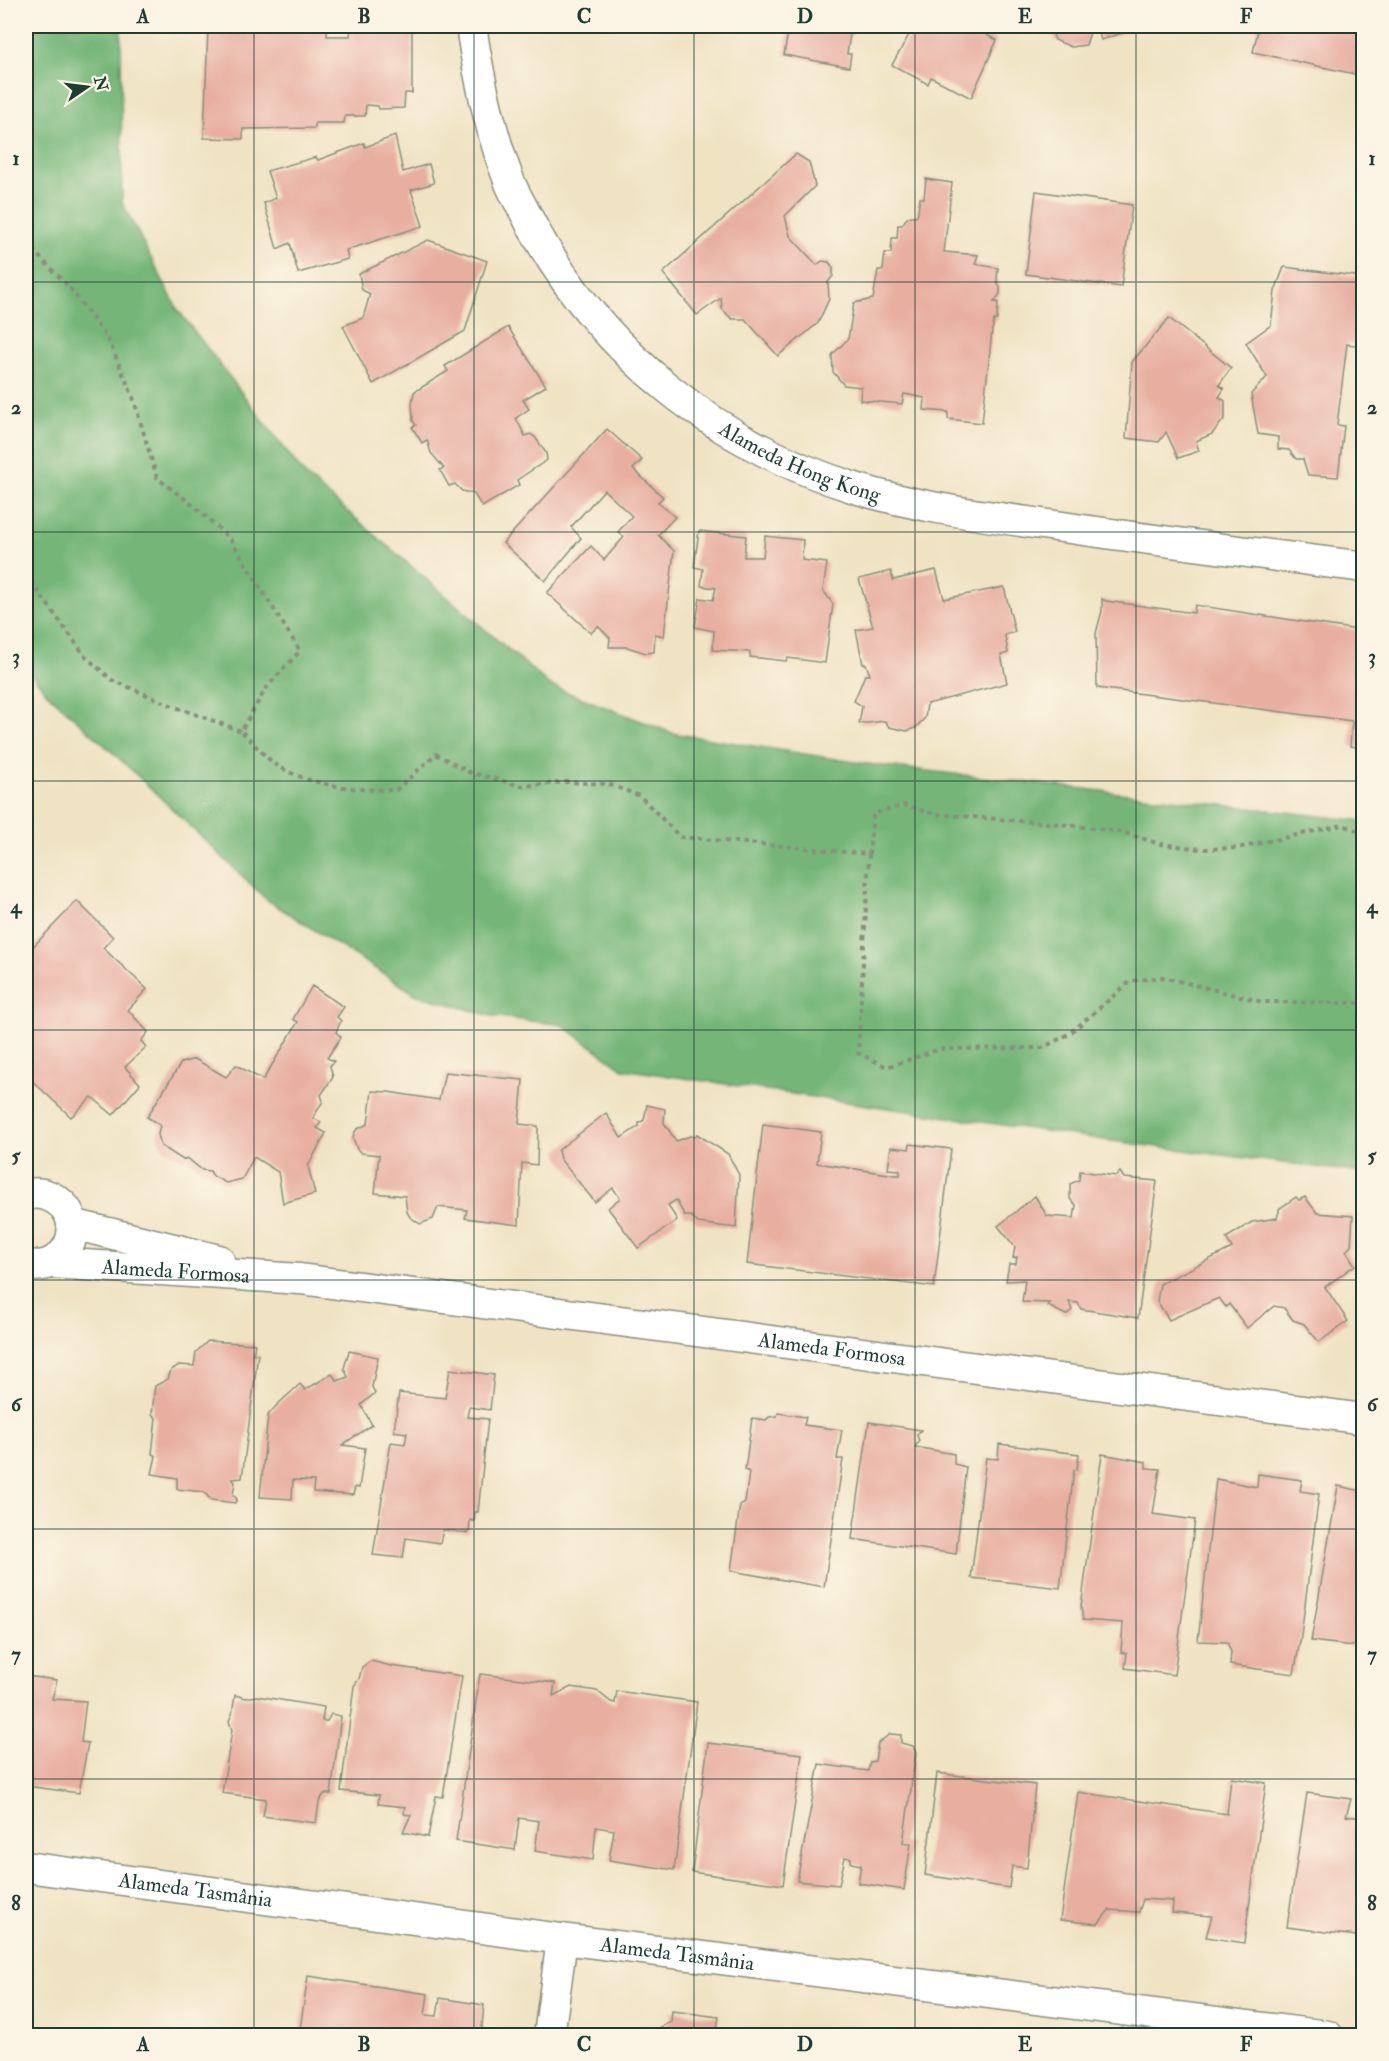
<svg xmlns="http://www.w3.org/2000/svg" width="1389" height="2061" font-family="'IM FELL Double Pica',serif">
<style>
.forest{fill:#74b678;stroke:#4a7a56;stroke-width:1.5}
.building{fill:#e8afa1}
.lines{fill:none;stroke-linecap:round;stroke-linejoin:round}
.street-casing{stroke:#88907c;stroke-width:33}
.path{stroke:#88907c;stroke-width:4;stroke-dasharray:4.5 4.5;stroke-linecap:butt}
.street{stroke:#fff;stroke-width:30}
.grid{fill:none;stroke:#1f3d34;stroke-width:1.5;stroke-opacity:0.55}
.labels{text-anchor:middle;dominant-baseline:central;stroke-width:6;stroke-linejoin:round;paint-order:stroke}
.street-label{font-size:21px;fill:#1f3d34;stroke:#fcf5e5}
.neatline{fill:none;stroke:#1f3d34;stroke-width:2}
.grid-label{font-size:20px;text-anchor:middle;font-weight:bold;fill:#1f3d34}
</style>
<rect width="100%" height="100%" fill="#fcf5e5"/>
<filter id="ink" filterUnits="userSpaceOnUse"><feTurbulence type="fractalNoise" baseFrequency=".0167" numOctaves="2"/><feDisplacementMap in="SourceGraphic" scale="12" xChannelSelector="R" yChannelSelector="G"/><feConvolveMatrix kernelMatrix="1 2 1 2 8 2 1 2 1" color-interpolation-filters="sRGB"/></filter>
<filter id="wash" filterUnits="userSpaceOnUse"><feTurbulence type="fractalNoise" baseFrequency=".008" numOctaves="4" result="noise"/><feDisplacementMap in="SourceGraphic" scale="24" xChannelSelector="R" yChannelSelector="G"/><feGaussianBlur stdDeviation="1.35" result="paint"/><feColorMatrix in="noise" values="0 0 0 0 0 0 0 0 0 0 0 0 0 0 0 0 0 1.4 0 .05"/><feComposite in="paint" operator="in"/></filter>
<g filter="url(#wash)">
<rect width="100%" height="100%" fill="#f0e3c4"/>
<!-- forest -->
<polygon class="forest" points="26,26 121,26 122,202 178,310 305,475 551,686 672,733 867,764 1363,821 1363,1173 1112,1141 623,1069 562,1025 492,1016 417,995 267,900 123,762 47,693 26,668"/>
<g id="blocks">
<!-- building -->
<g class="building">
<polygon points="789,26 864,26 850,35 847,54 851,54 849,67 784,55"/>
<polygon points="914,26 968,26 997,40 971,98 931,77 928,84 892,65"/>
<polygon points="1052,26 1092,26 1086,45 1071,47 1055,40 1051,29"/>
<polygon points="1097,26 1143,26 1101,40"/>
<polygon points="1246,26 1364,26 1364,76 1253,52 1258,30"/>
<polygon points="208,27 327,28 327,36 350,36 351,27 412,28 412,93 405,93 404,108 379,109 378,106 366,105 365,116 345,116 344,123 315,123 315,128 243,129 243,139 204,138"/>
<polygon points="395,136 403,172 429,164 434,183 411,190 423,226 346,250 348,259 298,273 290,243 277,249 264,203 276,198 267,171 316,157 318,160 364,143 365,147"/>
<polygon points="796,154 809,162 815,186 785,216 790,236 817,265 822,261 829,262 833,268 833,276 828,282 829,299 818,323 778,356 745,319 732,319 722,309 721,298 697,315 663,273"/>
<polygon points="926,179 952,183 944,252 978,255 975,264 998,268 997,280 1000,288 1000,294 994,302 998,302 997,320 994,320 992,331 982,423 948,419 948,412 924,410 925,398 904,394 902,404 860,400 861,387 844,385 833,372 832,355 848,339 854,303 873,299 878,270 883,270 885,253 891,253 892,238 897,238 898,225 902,225 906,219 911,216 917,216 920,198 924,198"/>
<polygon points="1036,191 1132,205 1121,287 1026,274"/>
<polygon points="428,240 487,261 465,331 373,384 343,326 363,318 370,294 362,290 359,274"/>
<polygon points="1284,267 1363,277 1364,346 1347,344 1337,425 1344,426 1338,477 1308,475 1303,459 1296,459 1289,450 1278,449 1278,437 1258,434 1251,394 1267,377 1246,343 1271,325 1275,291"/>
<polygon points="1169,318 1231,368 1219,385 1224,389 1219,397 1225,401 1225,418 1212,434 1196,441 1199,451 1178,458 1166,432 1159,442 1126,438 1132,362"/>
<polygon points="508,327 546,386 523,400 529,409 516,418 525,436 530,434 535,437 546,453 547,460 517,480 519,485 482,507 474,494 462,491 455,484 449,486 440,470 444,468 431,453 427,440 422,443 412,427 416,425 413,421 412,403 414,392 448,371 445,366"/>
<polygon points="607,429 642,460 633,469 663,497 658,502 675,517 658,535 674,551 664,636 655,634 654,652 646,653 627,647 609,647 610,638 598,626 591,633 547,593 591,546 604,560 624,537 618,532 632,516 604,490 571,527 581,538 545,581 503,543"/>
<polygon points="699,531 746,536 744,557 763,557 765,536 803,540 802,560 827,563 823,590 833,604 825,663 788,658 786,661 750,657 750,652 713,650 714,631 695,627 700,598 713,600 716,588 701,586 703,569 694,567"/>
<polygon points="936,570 944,599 1004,587 1015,632 1005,635 1008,653 1001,655 1007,683 927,704 925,718 915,728 907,731 889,727 885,721 859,724 862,706 854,701 865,675 870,675 866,664 863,664 856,630 873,627 859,579 891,571 893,580"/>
<polygon points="1102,599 1106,601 1194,613 1195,605 1364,631 1364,748 1350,746 1352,721 1097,688 1096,633 1102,611"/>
<polygon points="77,901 113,937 103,948 147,989 128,1010 148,1032 141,1041 146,1047 125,1067 140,1084 113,1115 92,1097 71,1117 26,1075 26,954"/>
<polygon points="312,986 344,1007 337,1017 341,1021 336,1032 341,1037 327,1058 334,1061 330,1066 333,1077 321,1095 323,1101 313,1118 321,1122 317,1128 326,1133 308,1166 315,1194 283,1203 278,1172 254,1157 242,1179 226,1183 213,1176 210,1171 202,1170 187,1158 183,1160 161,1146 158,1134 160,1125 147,1117 181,1063 195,1059 226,1077 236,1065 263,1080 298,1022 293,1019"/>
<polygon points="445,1072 523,1080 519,1124 538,1126 537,1165 522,1163 519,1225 465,1218 467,1210 438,1207 433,1219 420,1224 410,1217 407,1212 405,1196 375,1193 379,1155 361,1153 357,1149 353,1138 354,1133 357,1129 368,1124 372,1091 388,1092 439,1100"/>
<polygon points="647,1105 665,1109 664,1123 676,1141 690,1136 695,1137 697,1134 728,1154 739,1175 736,1228 698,1223 691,1216 685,1216 676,1200 668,1205 677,1220 638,1248 608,1208 620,1198 613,1188 595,1202 560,1159 558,1151 562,1147 606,1113 621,1138 639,1126 639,1123 644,1120"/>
<polygon points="763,1124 821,1132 817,1163 895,1175 900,1175 900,1170 888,1169 891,1147 909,1149 910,1144 951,1149 934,1287 747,1264"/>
<polygon points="1080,1171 1116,1176 1120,1172 1124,1178 1157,1181 1138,1318 1081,1309 1078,1303 1069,1302 1072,1310 1066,1315 1048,1306 1050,1303 1022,1302 1025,1280 1006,1281 1009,1264 1016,1264 1017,1257 1013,1258 1015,1247 998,1226 1035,1196 1047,1216 1074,1218 1076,1205 1070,1199 1070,1184 1079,1180"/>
<polygon points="1296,1197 1299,1200 1305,1197 1317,1213 1353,1216 1351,1246 1346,1251 1355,1265 1325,1287 1348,1321 1319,1342 1304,1324 1293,1320 1284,1308 1274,1306 1247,1328 1229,1304 1226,1307 1219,1298 1169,1320 1157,1301 1160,1284 1232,1248 1226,1238 1252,1222 1277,1218 1279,1212 1279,1209"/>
<polygon points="208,1341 255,1344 253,1354 258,1354 242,1478 232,1479 235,1482 233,1495 237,1499 235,1503 211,1500 204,1492 177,1489 177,1478 152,1474 156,1456 152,1454 156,1418 152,1414 155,1386 168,1379 171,1370 179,1365 194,1366 196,1352"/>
<polygon points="349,1351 378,1357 372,1387 375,1393 361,1405 372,1425 342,1445 365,1448 359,1488 355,1487 353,1495 313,1492 314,1481 293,1480 292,1499 260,1497 268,1415 278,1404 300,1384 305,1390 332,1374 337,1381 348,1377 344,1368"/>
<polygon points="450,1369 494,1375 490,1410 469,1407 467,1417 488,1419 478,1512 475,1512 474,1521 470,1520 469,1533 443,1530 440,1543 406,1538 403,1558 373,1555 391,1442 405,1444 407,1433 394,1431 399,1393 445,1398"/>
<polygon points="778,1413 806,1417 804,1425 842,1430 837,1459 843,1459 824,1587 731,1571 740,1505 745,1502 749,1472 745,1470 752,1418 766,1420 769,1417 777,1416"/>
<polygon points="869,1422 921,1430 917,1435 919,1441 915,1447 954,1454 954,1464 966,1467 956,1554 852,1539"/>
<polygon points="999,1444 1079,1454 1077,1469 1074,1470 1060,1588 971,1578 986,1458 998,1459"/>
<polygon points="1102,1454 1146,1462 1146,1468 1160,1469 1153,1514 1195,1520 1174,1675 1125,1668 1127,1653 1121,1652 1123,1623 1083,1620 1081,1607"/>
<polygon points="1258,1474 1302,1480 1300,1491 1319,1494 1301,1636 1294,1674 1230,1665 1231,1652 1227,1642 1198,1641 1216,1479 1257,1487"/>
<polygon points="1338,1486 1362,1491 1364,1488 1364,1638 1353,1646 1311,1641"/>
<polygon points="371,1661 391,1666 462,1676 443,1797 436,1796 428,1837 403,1832 411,1815 404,1814 405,1807 378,1804 379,1795 341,1791 354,1686 359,1679 362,1667"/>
<polygon points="480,1674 555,1683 553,1696 571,1687 597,1691 611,1702 615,1703 617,1691 697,1702 674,1870 609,1860 614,1830 596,1827 593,1860 535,1851 539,1821 519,1818 515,1850 456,1841"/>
<polygon points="26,1676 57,1680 52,1699 86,1701 81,1742 88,1743 79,1793 26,1786"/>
<polygon points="235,1695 246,1698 257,1696 324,1707 322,1721 327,1721 331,1714 341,1716 331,1794 324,1794 319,1802 316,1823 263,1816 266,1799 222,1793 232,1730 229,1721 232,1714"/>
<polygon points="890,1734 901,1735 901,1743 913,1746 916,1753 903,1843 911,1843 904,1890 858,1883 861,1865 851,1863 851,1858 845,1857 839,1885 797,1881 819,1764 868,1771 870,1762 875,1761 878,1743"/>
<polygon points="708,1743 802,1754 783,1885 692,1872"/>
<polygon points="937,1773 1035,1785 1027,1868 1012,1866 1009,1888 925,1875"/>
<polygon points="1231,1778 1266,1783 1244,1943 1206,1937 1212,1916 1172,1913 1173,1901 1143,1899 1139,1912 1109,1910 1098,1924 1060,1920 1078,1792 1227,1814"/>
<polygon points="1307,1793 1351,1799 1346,1816 1364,1818 1364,1937 1287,1927"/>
<polygon points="308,1976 428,1994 425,2015 437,2016 440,1998 484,2005 481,2036 299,2036"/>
<polygon points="672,2011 719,2017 717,2028 771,2034 771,2036 659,2036 660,2027 671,2022"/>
</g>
</g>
</g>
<g filter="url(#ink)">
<use href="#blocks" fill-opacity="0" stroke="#88907c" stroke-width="1.5"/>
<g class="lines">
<!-- street casing -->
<g class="street-casing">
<g id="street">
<path id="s1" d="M471 26C479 79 490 132 510 183 516 197 524 210 531 224 599 351 717 445 855 488 916 507 979 515 1042 524 1149 540 1256 553 1364 567"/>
<path d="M26 1195C45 1189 68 1202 72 1223 76 1250 51 1272 26 1264"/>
<polyline points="72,1224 219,1260"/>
<path id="s2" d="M53 1263 300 1279 1364 1419"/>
<path id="s3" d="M26 1867 562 1939 1328 2036"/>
<polyline points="549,2036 562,1939"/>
</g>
</g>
<!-- path -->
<g class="path">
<path d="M26 243 70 288 108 339 133 397 157 478 194 506 230 539 300 651 267 687 241 731C253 742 265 758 278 766 310 786 360 791 396 790L436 754 469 772 522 786 568 782 608 784 640 796 680 837 869 854 873 814 904 805 935 814 1060 824 1122 832 1160 844 1202 849 1237 848 1343 825 1364 833"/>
<polyline points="26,575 86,657 112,680 173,706 241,731"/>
<polyline points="869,854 858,1053 887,1067 940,1049 1042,1048 1069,1034 1131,981 1163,977 1263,1002 1364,1003"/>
</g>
<!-- street -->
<use href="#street" class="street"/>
</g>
</g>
<!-- grid -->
<path class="grid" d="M254 26V2036M474 26V2036M694 26V2036M915 26V2036M1136 26V2036M26 282H1364M26 532H1364M26 781H1364M26 1030H1364M26 1280H1364M26 1529H1364M26 1779H1364"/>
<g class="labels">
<!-- street labels -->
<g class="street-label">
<text stroke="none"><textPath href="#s1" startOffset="576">Alameda Hong Kong</textPath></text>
<text stroke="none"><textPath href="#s2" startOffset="123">Alameda Formosa</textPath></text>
<text stroke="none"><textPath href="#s2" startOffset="784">Alameda Formosa</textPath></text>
<text stroke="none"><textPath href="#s3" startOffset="171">Alameda Tasmânia</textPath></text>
<text stroke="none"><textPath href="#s3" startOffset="657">Alameda Tasmânia</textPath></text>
</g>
</g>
<!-- margin -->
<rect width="1389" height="2061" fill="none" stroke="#fcf5e5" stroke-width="66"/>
<!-- north arrow -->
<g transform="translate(87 87) rotate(76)" stroke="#fcf5e5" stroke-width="4.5" paint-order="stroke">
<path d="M0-4.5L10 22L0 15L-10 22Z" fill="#1f3d34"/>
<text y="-9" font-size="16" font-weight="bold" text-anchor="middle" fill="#1f3d34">N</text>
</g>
<rect x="33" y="33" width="1323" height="1995" class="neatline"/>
<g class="grid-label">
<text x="143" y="23">A</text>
<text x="364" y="23">B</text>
<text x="584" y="23">C</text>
<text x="805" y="23">D</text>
<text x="1025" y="23">E</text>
<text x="1246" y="23">F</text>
<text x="16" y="165">1</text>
<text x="1372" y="165">1</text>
<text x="16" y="414">2</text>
<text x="1372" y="414">2</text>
<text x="16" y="663">3</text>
<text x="1372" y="663">3</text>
<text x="16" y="913">4</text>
<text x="1372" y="913">4</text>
<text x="16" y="1162">5</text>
<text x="1372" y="1162">5</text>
<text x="16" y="1411">6</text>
<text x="1372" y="1411">6</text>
<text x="16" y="1661">7</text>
<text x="1372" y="1661">7</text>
<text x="16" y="1910">8</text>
<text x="1372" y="1910">8</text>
<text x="143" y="2051">A</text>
<text x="364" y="2051">B</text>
<text x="584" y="2051">C</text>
<text x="805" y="2051">D</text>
<text x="1025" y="2051">E</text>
<text x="1246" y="2051">F</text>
</g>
</svg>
